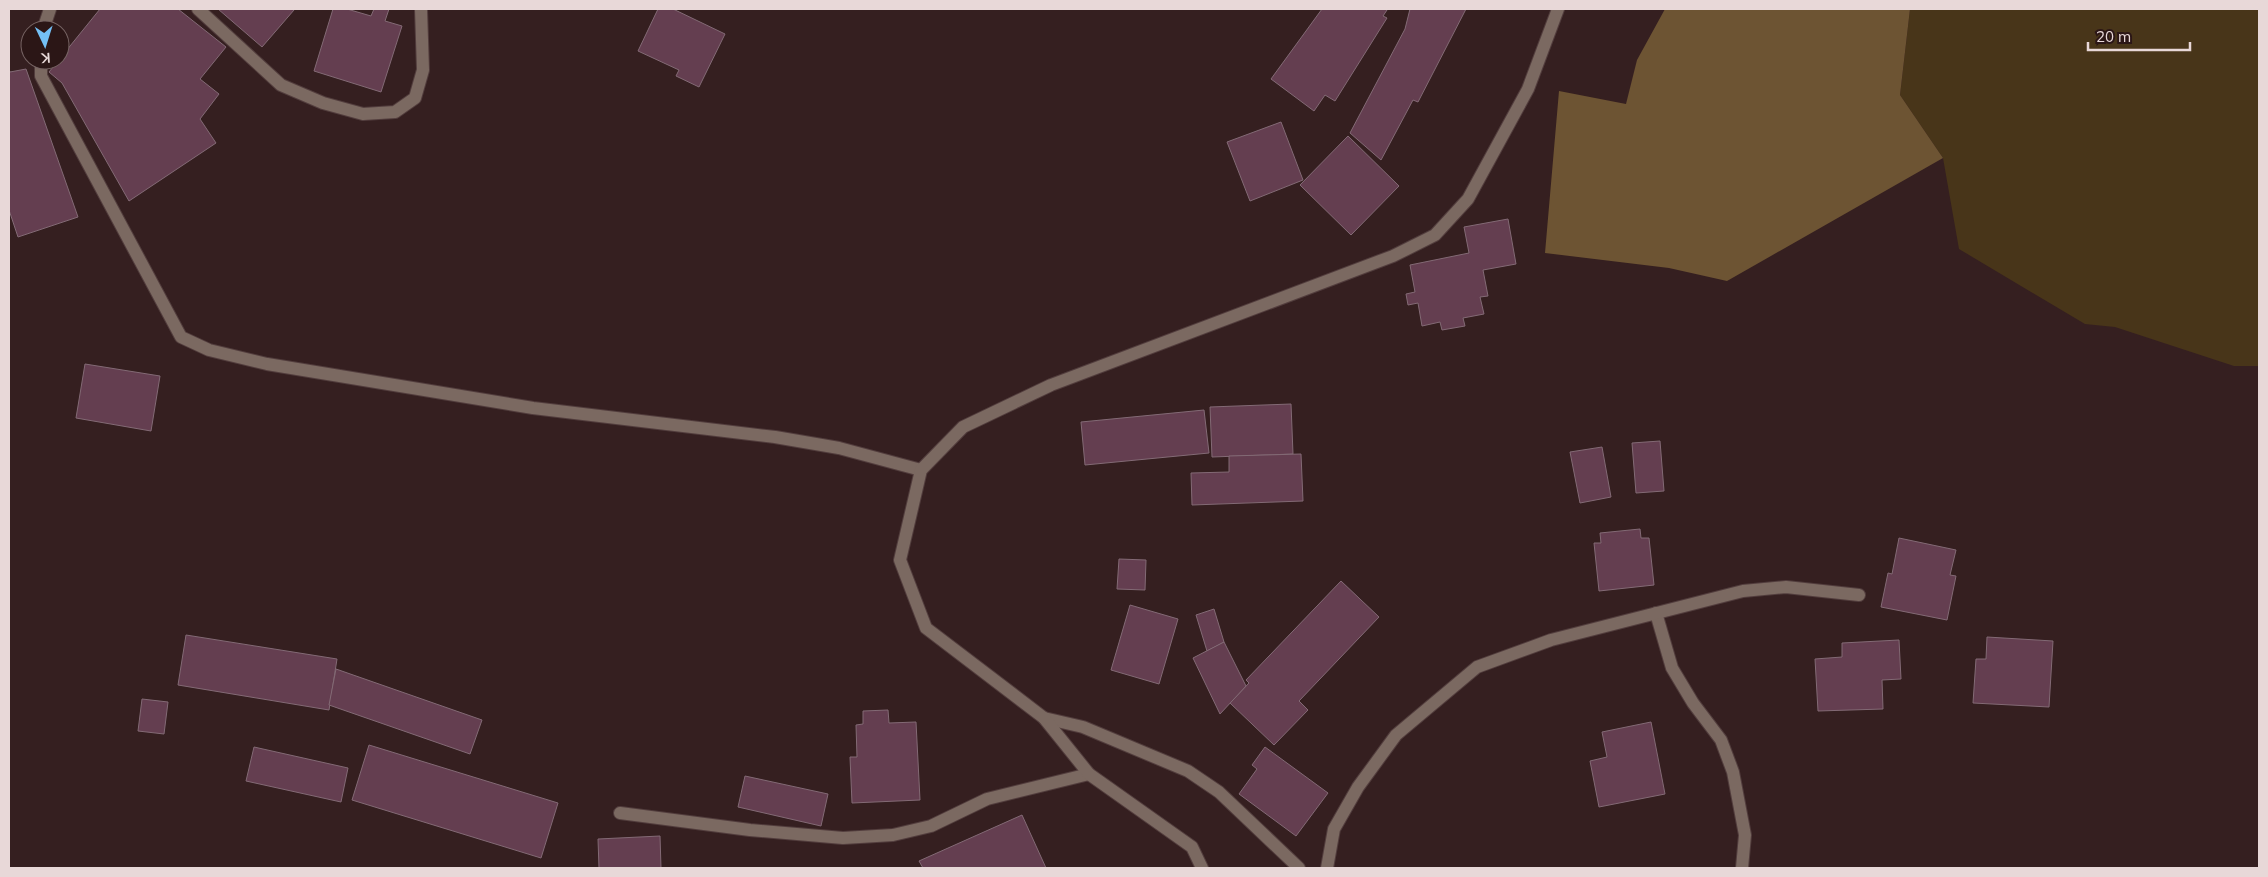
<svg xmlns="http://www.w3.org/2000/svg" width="2268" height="877" font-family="Mulish,sans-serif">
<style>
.green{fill:#483519}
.forest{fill:#6d5433}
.building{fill:#643e50;stroke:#836a75}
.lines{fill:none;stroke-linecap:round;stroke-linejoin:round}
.minor-casing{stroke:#523d3d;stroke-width:14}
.minor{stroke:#7b6961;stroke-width:12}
</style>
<rect width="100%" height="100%" fill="#351f20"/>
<!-- green -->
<polygon class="green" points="1910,9 2259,9 2259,366 2234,366 2115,327 2085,324 1959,249 1943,158 1900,95"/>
<!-- forest -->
<polygon class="forest" points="1665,9 1910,9 1900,95 1943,158 1727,281 1669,268 1545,253 1559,91 1626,104 1637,60"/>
<!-- building -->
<g class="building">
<polygon points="100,9 178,9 226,47 200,79 219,94 200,119 216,143 129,201 62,83 49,72"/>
<polygon points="218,9 293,9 294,10 262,47"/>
<polygon points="333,9 347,9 371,16 374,9 389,9 385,21 402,26 381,92 314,71"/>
<polygon points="658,9 673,9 725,34 699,87 676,76 679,70 638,51"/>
<polygon points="1322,9 1385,9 1387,10 1383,16 1387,18 1335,101 1325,95 1314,111 1271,79"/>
<polygon points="1410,9 1466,9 1418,102 1413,100 1381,160 1350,133 1405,29"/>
<polygon points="9,69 10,72 26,69 78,217 18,237 9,210"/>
<polygon points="1281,122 1303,180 1250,201 1227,142"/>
<polygon points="1348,136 1399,186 1351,235 1300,185"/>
<polygon points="1508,219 1516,264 1483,270 1488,296 1480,297 1484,314 1463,318 1465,326 1442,330 1440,322 1422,326 1418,303 1408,305 1406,294 1415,292 1410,265 1469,253 1464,227"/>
<polygon points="85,364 160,376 151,431 76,418"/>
<polygon points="1291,404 1293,454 1212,457 1210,407"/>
<polygon points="1204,410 1209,453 1085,465 1081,422"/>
<polygon points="1660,441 1664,491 1636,493 1632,443"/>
<polygon points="1602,447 1611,497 1580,503 1570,452"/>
<polygon points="1301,454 1303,501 1192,505 1191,473 1229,472 1229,456"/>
<polygon points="1640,529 1641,538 1649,538 1654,585 1599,591 1594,543 1601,543 1600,533"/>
<polygon points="1899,538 1956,550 1950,575 1956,576 1947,620 1881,607 1888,573 1892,574"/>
<polygon points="1119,559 1146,560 1145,590 1117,589"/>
<polygon points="1341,581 1379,617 1299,701 1308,710 1274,745 1230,703 1249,683 1246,680"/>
<polygon points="1130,605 1178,619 1159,684 1111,670"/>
<polygon points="1214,609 1224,642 1207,651 1196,615"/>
<polygon points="186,635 337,659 329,710 178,685"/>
<polygon points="1987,637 2053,641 2049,707 1973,703 1976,659 1986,659"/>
<polygon points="1899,640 1901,679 1882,680 1883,709 1818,711 1815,659 1842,657 1842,643"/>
<polygon points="1224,642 1246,686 1220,714 1193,658"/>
<polygon points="336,669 482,720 470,754 329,705"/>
<polygon points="142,699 168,702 164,734 138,731"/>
<polygon points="888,710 889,723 916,722 920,800 852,803 850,757 857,757 856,725 863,724 863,711"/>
<polygon points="1651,722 1665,794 1599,807 1590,761 1607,757 1602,732"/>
<polygon points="369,745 558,803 541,858 352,800"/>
<polygon points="254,747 348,768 341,802 246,781"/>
<polygon points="1265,747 1328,793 1296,836 1239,794 1257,769 1252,765"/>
<polygon points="745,776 828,794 821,826 738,807"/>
<polygon points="1022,815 1046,868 923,868 919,861"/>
<polygon points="660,836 661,868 599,868 598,839"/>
</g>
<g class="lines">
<!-- minor casing -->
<g class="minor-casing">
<g id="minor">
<polyline points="198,9 281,85 323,103 363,114 395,112 415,98 423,70 421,9"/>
<polyline points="43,30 50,9"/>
<polyline points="41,60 41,76 181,337 209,350 267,364 533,408 775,437 839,448 921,470"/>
<polyline points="1656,613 1672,668 1693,703 1721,740 1733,772 1745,835 1742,868"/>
<polyline points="1044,718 1083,727 1188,771 1219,792 1299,868"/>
<polyline points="620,813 750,830 843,838 893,835 931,826 987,799 1089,774"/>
<polyline points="1202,868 1192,847 1089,774 1044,718 926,628 900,560 921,470 963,427 1051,385 1393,256 1435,235 1468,199 1528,89 1558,9"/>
<polyline points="1327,868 1334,829 1358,787 1396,735 1477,667 1551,640 1743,591 1786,587 1859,595"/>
</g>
</g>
<!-- minor -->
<use href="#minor" class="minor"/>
</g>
<!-- border -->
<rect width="2268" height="877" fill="none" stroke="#e8d8d8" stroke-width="20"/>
<!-- north arrow -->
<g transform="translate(45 45) rotate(176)"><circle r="24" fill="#2b1616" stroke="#776464"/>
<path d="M0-4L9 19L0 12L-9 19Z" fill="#74c0f6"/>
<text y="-8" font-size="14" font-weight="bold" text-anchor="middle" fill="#e8d8d8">K</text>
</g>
<!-- scale -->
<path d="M2088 42v8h102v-8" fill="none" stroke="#e8d8d8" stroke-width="2.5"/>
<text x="2096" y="42" font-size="15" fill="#e8d8d8" stroke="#2b1616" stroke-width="4" paint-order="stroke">20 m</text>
</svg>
